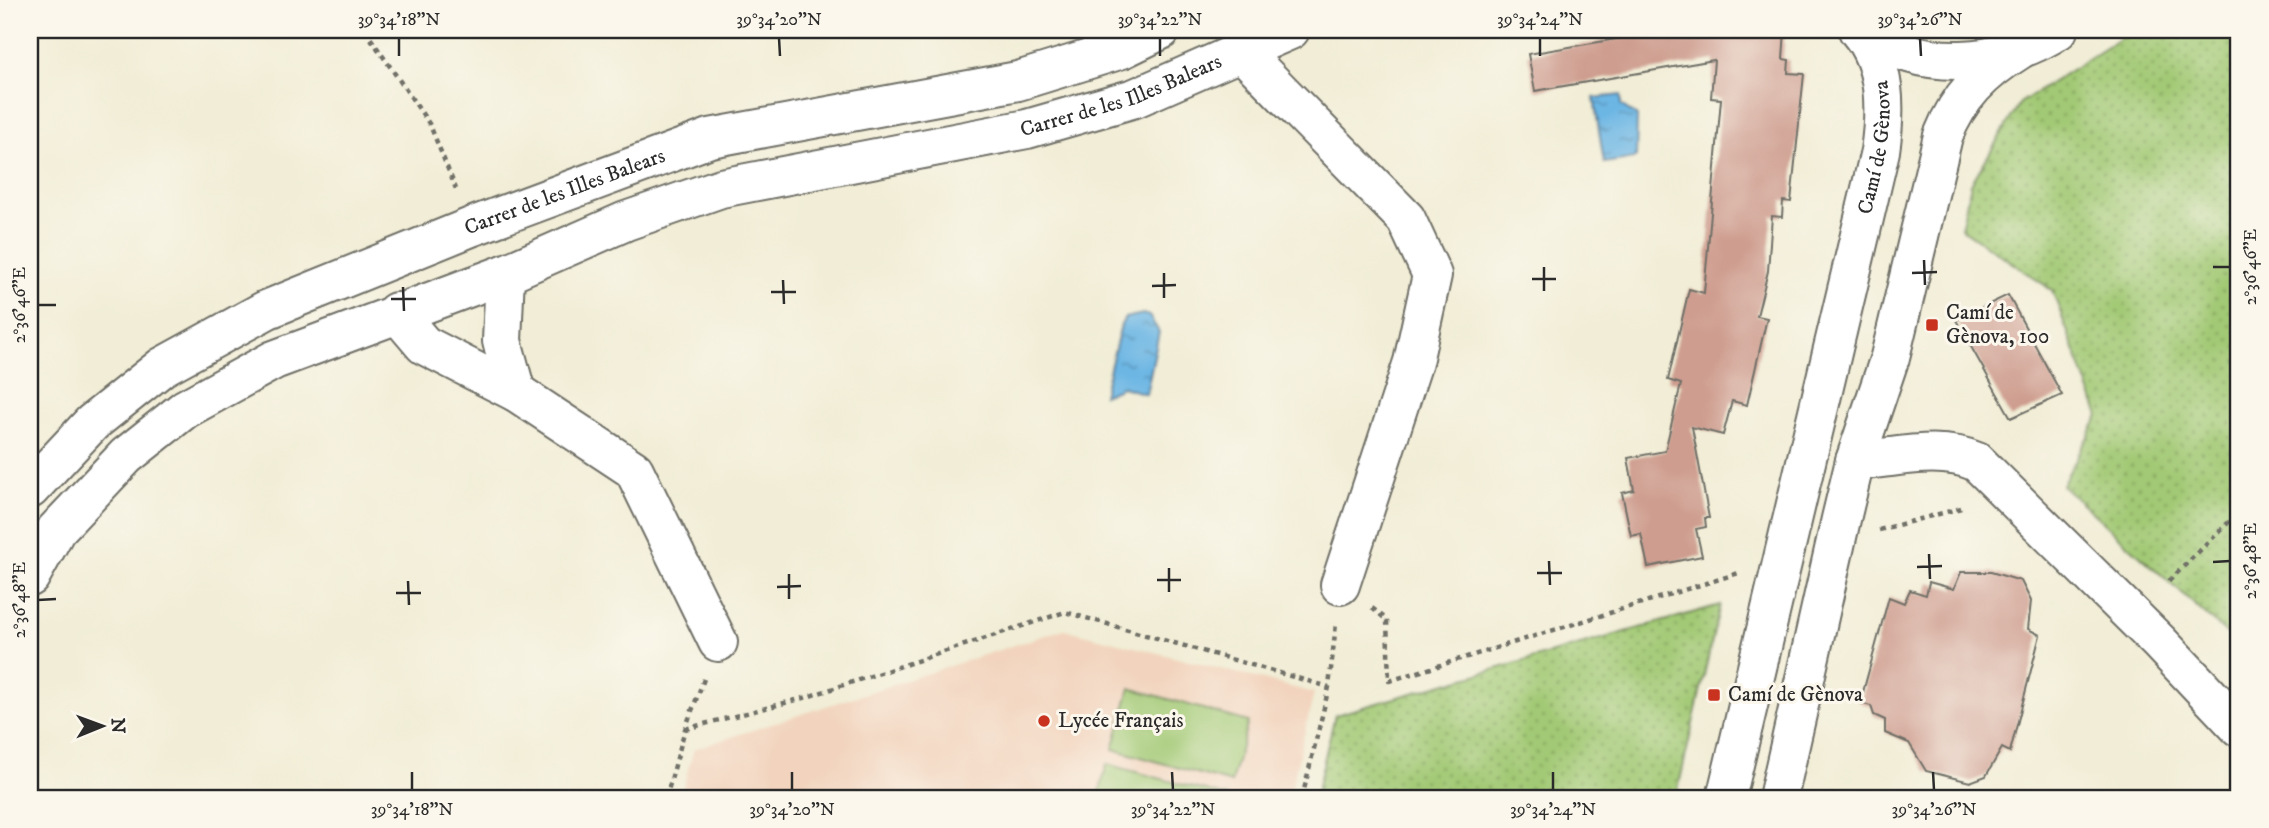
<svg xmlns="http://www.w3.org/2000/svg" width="2269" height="828" font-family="'IM FELL DW Pica',serif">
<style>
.built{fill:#f2d4be}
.grass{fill:url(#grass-dots);stroke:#667a50;stroke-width:2}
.pitch{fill:#a2c974;stroke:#667a50;stroke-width:2}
.water{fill:url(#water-ripples);stroke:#4c7088;stroke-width:2}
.building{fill:#ce9d8f}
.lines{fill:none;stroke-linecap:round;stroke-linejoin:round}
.minor-casing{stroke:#706f67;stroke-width:42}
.path{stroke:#706f67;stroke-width:4.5;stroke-dasharray:5 5;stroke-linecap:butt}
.minor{stroke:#fff;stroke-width:38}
.ticks{fill:none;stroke:#2b2b2b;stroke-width:2.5}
.poi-dot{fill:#c8321e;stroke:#fbf7ec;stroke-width:2.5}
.labels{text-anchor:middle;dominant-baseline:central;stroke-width:6;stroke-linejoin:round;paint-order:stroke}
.street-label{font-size:21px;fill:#2b2b2b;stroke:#fbf7ec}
.poi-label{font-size:21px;fill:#2b2b2b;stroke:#fbf7ec;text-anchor:start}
.neatline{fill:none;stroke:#2b2b2b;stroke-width:2.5}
.ticks-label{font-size:18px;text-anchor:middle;fill:#2b2b2b}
</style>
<defs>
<pattern id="grass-dots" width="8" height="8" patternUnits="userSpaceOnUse" patternTransform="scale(1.75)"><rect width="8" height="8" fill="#a2c974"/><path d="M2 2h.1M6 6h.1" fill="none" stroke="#84a35f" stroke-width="1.8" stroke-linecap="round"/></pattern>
<pattern id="water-ripples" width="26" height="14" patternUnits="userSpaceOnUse" patternTransform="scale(1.75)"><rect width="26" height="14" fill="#6cb6e4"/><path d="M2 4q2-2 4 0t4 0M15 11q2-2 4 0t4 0" fill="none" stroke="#5994b9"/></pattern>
</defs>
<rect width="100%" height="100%" fill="#fbf7ec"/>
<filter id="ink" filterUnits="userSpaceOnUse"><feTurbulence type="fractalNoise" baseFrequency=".0143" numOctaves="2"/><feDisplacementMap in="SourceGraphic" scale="14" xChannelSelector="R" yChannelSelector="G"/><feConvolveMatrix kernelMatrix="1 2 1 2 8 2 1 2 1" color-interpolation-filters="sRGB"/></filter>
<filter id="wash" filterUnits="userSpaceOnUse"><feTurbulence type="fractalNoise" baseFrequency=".00686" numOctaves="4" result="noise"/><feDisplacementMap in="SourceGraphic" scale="28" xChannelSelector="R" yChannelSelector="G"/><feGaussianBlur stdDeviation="1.57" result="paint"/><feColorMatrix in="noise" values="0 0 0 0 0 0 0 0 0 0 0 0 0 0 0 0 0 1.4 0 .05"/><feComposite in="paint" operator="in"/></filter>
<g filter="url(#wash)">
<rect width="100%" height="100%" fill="#f1edd6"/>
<!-- built -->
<polygon class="built" points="1064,629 1314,693 1289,798 680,798 694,749"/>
<!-- grass -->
<g class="grass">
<polygon points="2133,30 2239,30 2239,645 2062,485 2099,416 2052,290 1961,228 1971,184 2020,103"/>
<polygon points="1720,605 1676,798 1315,798 1335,715"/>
</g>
<!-- pitch -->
<g class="pitch">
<polygon points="1130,688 1248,722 1231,783 1113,749"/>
<polygon points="1107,764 1228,797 1228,798 1098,798"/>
</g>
<!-- water -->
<g class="water">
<polygon points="1621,95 1621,105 1637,116 1636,158 1604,163 1594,98"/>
<polygon points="1143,314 1149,316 1159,332 1146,394 1122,387 1103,395 1121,325 1125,318"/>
</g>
<g id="blocks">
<!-- building -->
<g class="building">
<polygon points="1669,30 1785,30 1783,59 1789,60 1788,73 1804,74 1791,202 1783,201 1782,217 1772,216 1768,271 1757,316 1767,318 1747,405 1732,401 1723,435 1692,427 1709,518 1705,518 1706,527 1696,529 1702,556 1648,567 1641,534 1631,536 1622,493 1634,490 1628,458 1665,451 1681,384 1668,380 1689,289 1704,293 1721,99 1711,98 1714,60 1535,91 1528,54"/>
<polygon points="2008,295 2062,395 2011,418 1956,320"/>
<polygon points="1961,572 1991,572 2021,581 2031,601 2028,629 2040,635 2010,752 2002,748 1986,776 1970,782 1926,771 1909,743 1885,733 1885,720 1874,715 1871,706 1860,703 1889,597 1904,603 1910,590 1926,595 1929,582 1954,589"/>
</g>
</g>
</g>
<g filter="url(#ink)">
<use href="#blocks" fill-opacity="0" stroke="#706f67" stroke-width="2"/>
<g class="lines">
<!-- minor casing -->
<g class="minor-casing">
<g id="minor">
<path d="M1865 30C1919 74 2003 66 2058 30"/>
<polyline points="1242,52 1406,219 1432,275 1413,362 1340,585"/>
<polyline points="505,274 502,341 516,392"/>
<polyline points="396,312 424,345 516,392 634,470 718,642"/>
<path d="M1855 461C1894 458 1941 445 1977 462L2159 642 2239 727"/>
<path id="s1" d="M30 489 92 423 162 367 266 310 471 227 710 138 1018 81 1122 49 1161 30"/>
<path id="s2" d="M30 577 56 530 126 456 185 409 274 360 505 274 626 221 721 188 1027 129 1135 98 1290 30"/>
<path id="s3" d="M1726 798 1880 151C1886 110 1887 64 1858 30"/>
<path d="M1778 798 1841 519 1855 461 1890 357 1943 136C1959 96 1982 73 2019 50"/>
</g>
</g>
<!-- path -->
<g class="path">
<polyline points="365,30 430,125 456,189"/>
<polyline points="1879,530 1965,507"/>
<polyline points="2169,581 2239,512"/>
<polyline points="1372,608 1387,620 1389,681 1739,573"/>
<polyline points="685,729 804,698 1065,612 1329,687"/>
<polyline points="666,798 685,729 704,679"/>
<polyline points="1302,798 1329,687 1336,624"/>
</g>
<!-- minor -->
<use href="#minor" class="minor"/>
</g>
</g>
<!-- ticks -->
<path class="ticks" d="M399 38V56M779 38 780 56M1160 38V56M1540 38V56M1920 38 1921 56M1924 260 1925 285M1544 267V291M2213 267H2230M1164 273V298M1912 273 1937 272M1532 279H1556M783 280 784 304M1152 286 1176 285M403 287 404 311M771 292H796M391 299H416M38 305H56M1929 554 1930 579M1549 561 1550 585M2213 562 2230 561M1917 567 1942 566M1169 568V592M1537 573H1562M789 574V599M1157 580H1181M408 581 409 605M777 587 801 586M396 593H421M38 600 56 599M412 772V790M792 772V790M1172 772 1173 790M1553 772V790M1933 772 1934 790"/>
<!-- markers -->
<g class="poi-dot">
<rect x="1925" y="318" width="14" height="14" rx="3.5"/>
<rect x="1707" y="688" width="14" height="14" rx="3.5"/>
<circle cx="1044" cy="721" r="7"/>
</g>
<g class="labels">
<!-- street labels -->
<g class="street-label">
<text stroke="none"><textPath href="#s2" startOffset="1223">Carrer de les Illes Balears</textPath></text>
<text stroke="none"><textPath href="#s3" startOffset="668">Camí de Gènova</textPath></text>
<text stroke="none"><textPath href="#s1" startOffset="620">Carrer de les Illes Balears</textPath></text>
</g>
<!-- poi labels -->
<g class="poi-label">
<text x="1946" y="313">Camí de<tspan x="1946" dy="24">Gènova, 100</tspan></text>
<text x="1728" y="695">Camí de Gènova</text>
<text x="1058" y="721">Lycée Français</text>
</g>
</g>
<!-- margin -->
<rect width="2269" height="828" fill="none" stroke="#fbf7ec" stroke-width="77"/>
<!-- north arrow -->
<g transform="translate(102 726) rotate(89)" stroke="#fbf7ec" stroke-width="5" paint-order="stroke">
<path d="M0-5L12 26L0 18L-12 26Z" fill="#2b2b2b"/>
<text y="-10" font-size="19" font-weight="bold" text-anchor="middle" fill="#2b2b2b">N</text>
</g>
<rect x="38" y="38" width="2192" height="752" class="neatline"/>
<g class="ticks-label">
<text x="399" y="25">39°34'18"N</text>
<text x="779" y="25">39°34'20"N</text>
<text x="1160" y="25">39°34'22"N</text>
<text x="1540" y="25">39°34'24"N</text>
<text x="1920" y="25">39°34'26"N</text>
<text transform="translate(2250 267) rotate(-90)" y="6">2°36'46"E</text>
<text transform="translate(19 305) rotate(-90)" y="6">2°36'46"E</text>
<text transform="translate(2250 561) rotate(-90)" y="6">2°36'48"E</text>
<text transform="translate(19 600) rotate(-90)" y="6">2°36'48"E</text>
<text x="412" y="815">39°34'18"N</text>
<text x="792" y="815">39°34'20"N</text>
<text x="1173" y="815">39°34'22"N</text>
<text x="1553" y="815">39°34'24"N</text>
<text x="1934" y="815">39°34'26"N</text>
</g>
</svg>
